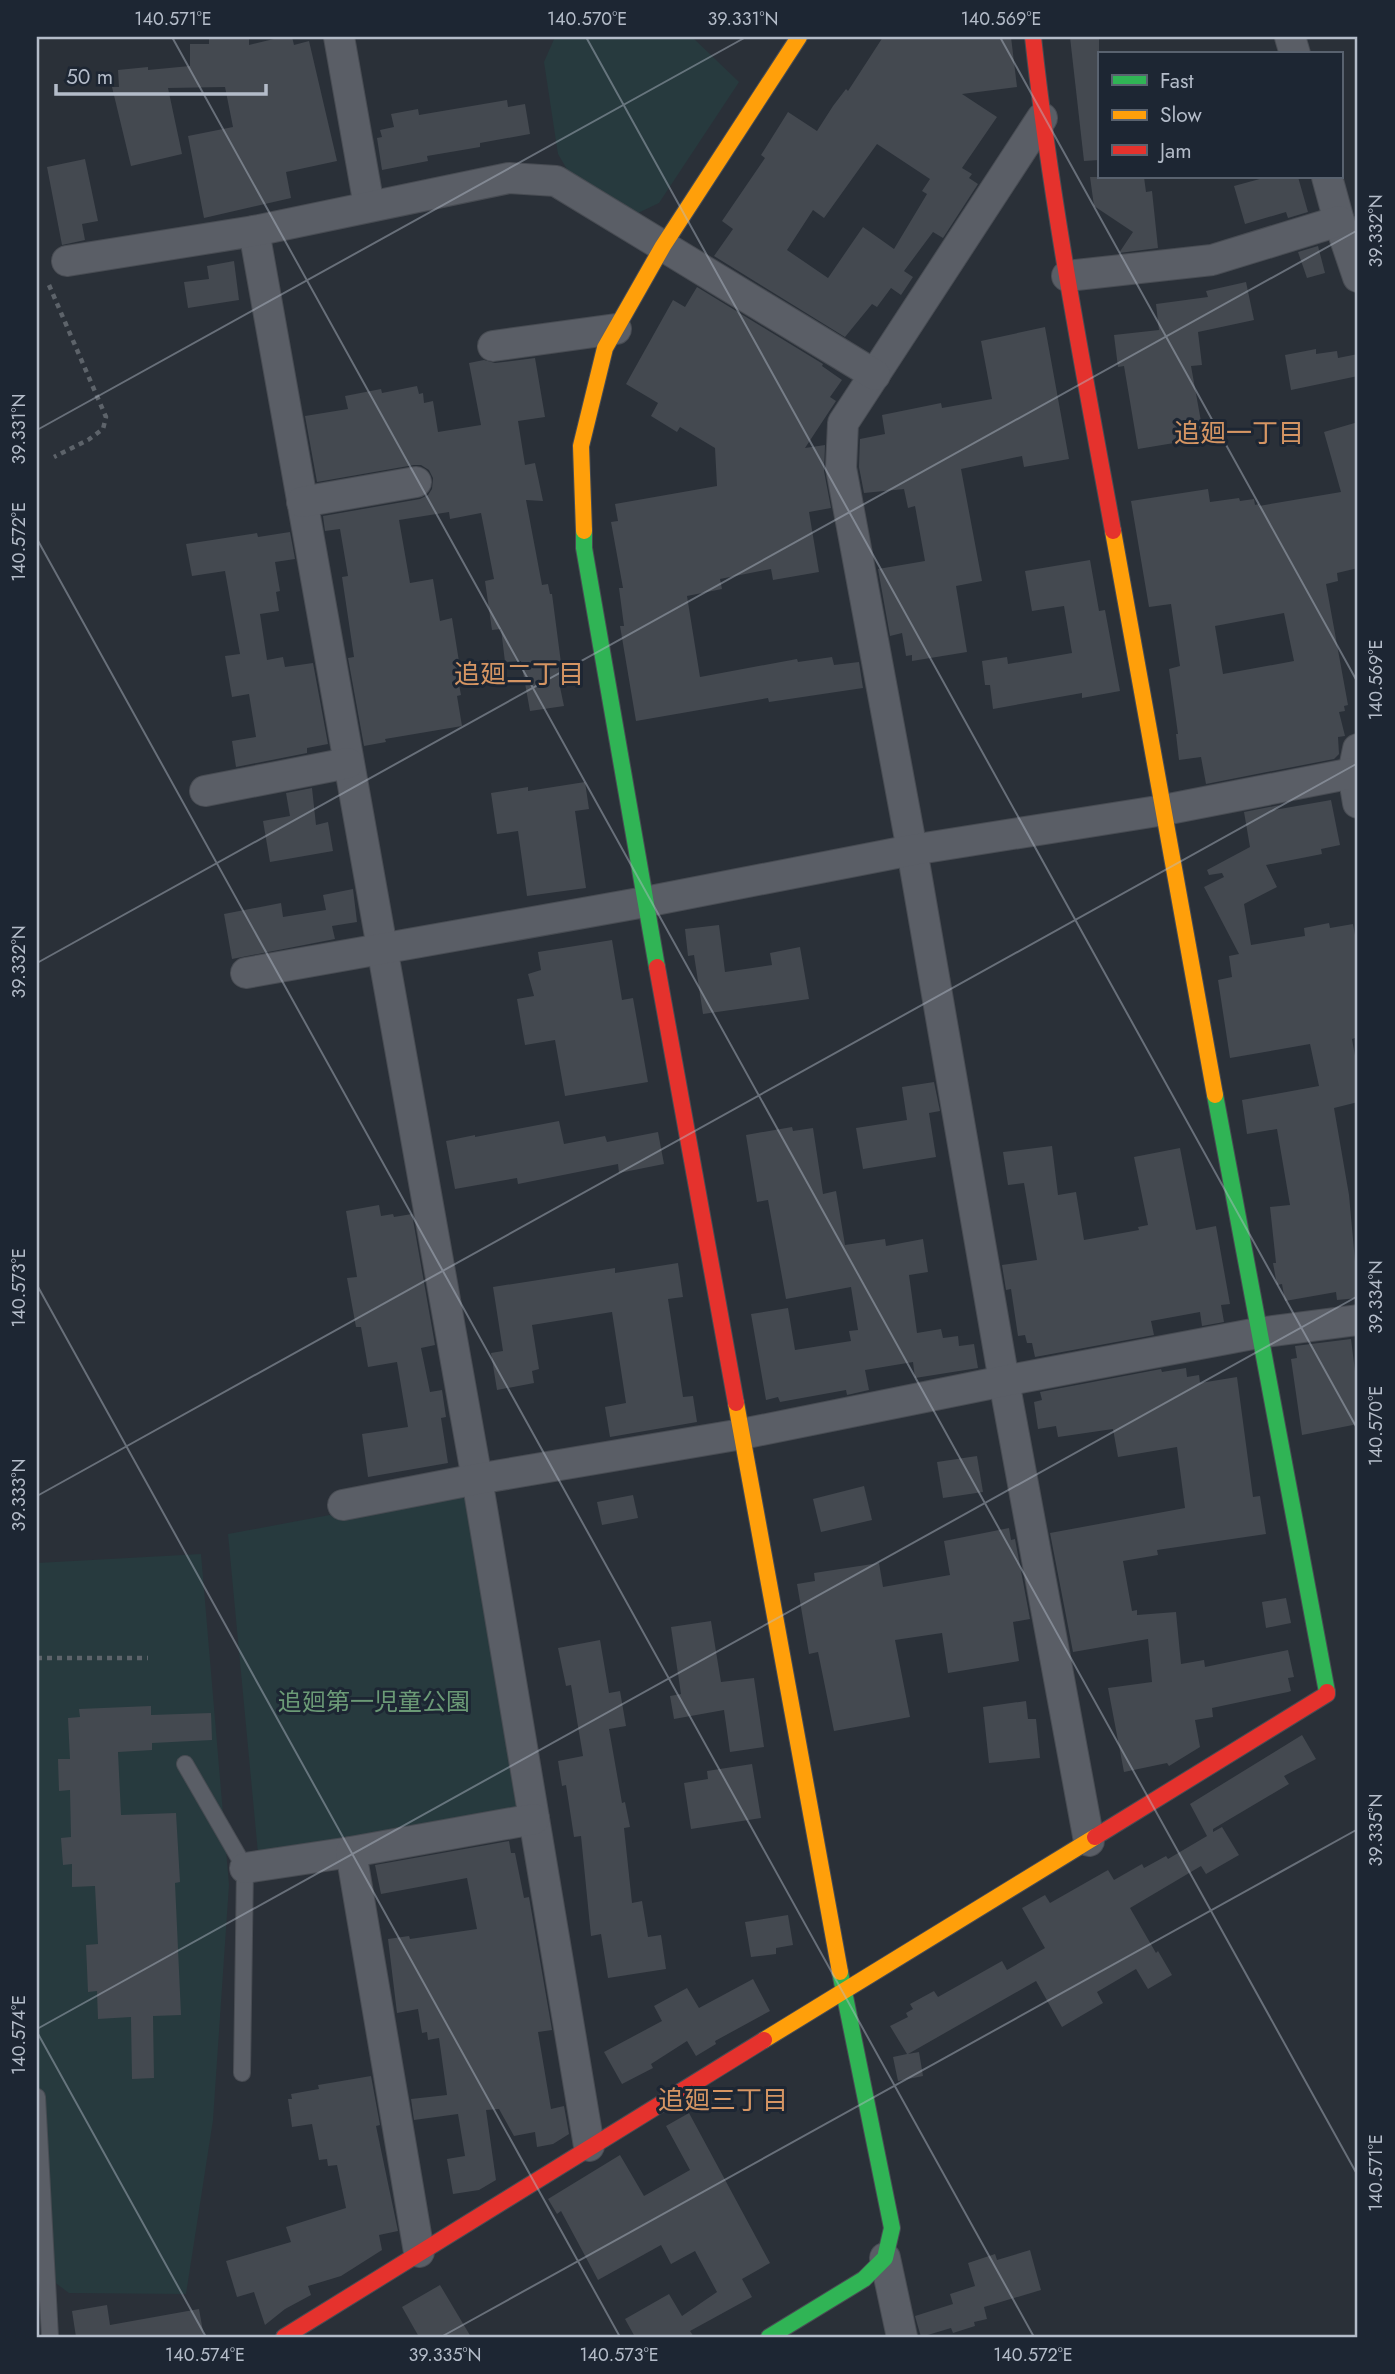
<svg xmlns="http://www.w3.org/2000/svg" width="1395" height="2374" font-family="Jost,'Noto Sans JP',sans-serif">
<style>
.green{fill:#273a3e}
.building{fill:#444950;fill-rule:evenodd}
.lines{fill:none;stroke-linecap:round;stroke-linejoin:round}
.lane-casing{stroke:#484c53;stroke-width:18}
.street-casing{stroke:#484c53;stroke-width:32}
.fast-casing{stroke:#484c53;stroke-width:18}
.slow-casing{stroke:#484c53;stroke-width:18}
.jam-casing{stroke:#484c53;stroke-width:18}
.path{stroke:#5d636a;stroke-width:4.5;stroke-dasharray:5 5;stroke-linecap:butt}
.lane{stroke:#5a5e66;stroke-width:16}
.street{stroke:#5a5e66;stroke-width:30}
.fast{stroke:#30b455;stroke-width:16}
.slow{stroke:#ff9f0a;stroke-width:16}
.jam{stroke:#e5322d;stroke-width:16}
.ticks{fill:none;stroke:#b4bcc9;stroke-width:2;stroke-opacity:0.45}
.labels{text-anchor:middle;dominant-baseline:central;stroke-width:6;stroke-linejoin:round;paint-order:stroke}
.park-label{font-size:24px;fill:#6b9a76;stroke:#1d2633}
.neighbourhood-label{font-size:26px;fill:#d59563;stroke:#1d2633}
.neatline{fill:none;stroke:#b4bcc9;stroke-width:2.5}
.ticks-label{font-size:18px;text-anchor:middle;fill:#b4bcc9}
</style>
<rect width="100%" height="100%" fill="#2a3038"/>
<!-- green -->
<g class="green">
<polygon points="555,37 692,37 739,82 659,203 636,214 571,176 558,154 544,62"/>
<polygon points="469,1489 522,1810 258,1853 228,1534"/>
<polygon points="201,1554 229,1885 213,2120 186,2294 69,2293 37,2269 37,1563"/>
</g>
<!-- building -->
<g class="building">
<polygon points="209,37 249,37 249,45 282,37 292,37 294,45 309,41 337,161 286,172 291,198 204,218 188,136 233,127 225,87 168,88 182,154 131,166 112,87 119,87 118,70 148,67 148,70 190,66 190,44 209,44"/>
<path d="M883 37H1011L1017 87 962 94 997 117 962 168 972 174 969 178 978 184 943 238 933 232 904 271 913 277 901 295 891 288 877 307 872 304 845 337 714 256 733 229 722 221 765 158 761 155 788 112 817 131 833 106 846 89 848 91ZM877 144 930 179 922 191 927 194 894 249 863 227 828 278 787 250 813 210 824 218Z"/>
<polygon points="1070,37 1099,37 1099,160 1084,161"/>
<polygon points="507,100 508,107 525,104 530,134 480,143 480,147 427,156 428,161 382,170 377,138 382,137 380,130 394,127 391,114 418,109 419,115"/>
<polygon points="85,159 98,221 82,224 85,240 62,245 47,167"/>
<polygon points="1090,177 1144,177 1146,192 1152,191 1158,248 1119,253 1133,232 1094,206"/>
<polygon points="1267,177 1298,177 1308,212 1288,218 1286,212 1245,224 1234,186"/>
<polygon points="1318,246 1325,273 1307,278 1298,252"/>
<polygon points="234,261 239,300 188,308 184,282 209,279 207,266"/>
<polygon points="1246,282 1254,320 1198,332 1202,365 1191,366 1204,438 1138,449 1124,366 1118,367 1114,335 1159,330 1156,304 1208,297 1206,291"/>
<polygon points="697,287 823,364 822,366 842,380 830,397 836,401 805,448 825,445 824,471 831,508 809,512 819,572 773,580 771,569 720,579 722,589 687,596 700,677 797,659 798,662 832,657 834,665 859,662 863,688 769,702 768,698 636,721 620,626 624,626 619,588 623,588 611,522 618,521 615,504 717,486 715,448 680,427 677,432 651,416 658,403 626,384 673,300 685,307"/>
<polygon points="1045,327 1069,459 1024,467 1022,456 961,469 982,581 956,586 967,652 912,661 912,655 906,656 902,633 890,636 878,569 925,561 915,506 908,508 904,489 864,493 859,467 860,439 885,434 882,415 941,403 942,408 992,399 981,341"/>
<polygon points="1316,349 1316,354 1337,351 1338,358 1358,354 1358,376 1291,390 1285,355"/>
<polygon points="535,358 545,417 518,421 525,465 535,463 543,501 526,500 542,585 548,584 550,594 552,594 564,686 560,687 564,706 530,711 521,661 505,662 501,629 492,630 485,581 494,579 481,513 450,519 449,512 399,520 410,583 433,579 440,621 452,618 461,674 457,674 461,695 457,696 462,726 385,739 386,742 364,746 348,658 354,657 342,577 348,576 340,529 325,531 323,516 420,499 428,495 432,489 433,478 429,470 421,465 414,465 317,482 305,416 348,409 345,396 381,389 382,393 417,386 419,394 423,393 424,403 433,401 438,432 481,425 469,363 484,360 495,363"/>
<path d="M1358 422V568L1337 573 1338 581 1326 584 1348 705 1344 706 1345 711 1339 712 1345 736 1338 737 1339 754 1334 759 1206 784 1201 757 1179 760 1176 734H1178L1169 669 1180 666 1171 604 1149 607 1131 501 1208 489 1210 502 1239 498 1240 501 1254 499 1255 505 1259 504V506L1341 492 1324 432ZM1284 613 1294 661 1223 674 1215 626Z"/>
<polygon points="290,532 295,559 275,562 280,591 276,592 279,611 260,614 267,660 283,657 285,667 313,663 328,744 307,748 307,753 236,767 232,741 256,737 249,694 232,697 225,656 240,654 225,571 192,576 186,544 257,533 258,537"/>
<polygon points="1090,560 1099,611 1105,610 1120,691 1082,698 1082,693 993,709 990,685 985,685 982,661 1007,657 1008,664 1072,653 1064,606 1032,611 1025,571"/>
<polygon points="585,782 589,809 575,811 586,888 527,896 518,831 497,834 491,793 528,787 528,791"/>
<polygon points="312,788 316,825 328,822 333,851 270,862 263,821 290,816 286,793"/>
<polygon points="1331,800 1340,845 1321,849 1322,854 1266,865 1277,887 1244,904 1251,945 1305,936 1304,928 1329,923 1330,928 1353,924 1355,935 1358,934 1358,1037 1352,1039 1358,1072 1358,1102 1334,1108 1349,1195 1355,1261 1358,1260 1358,1298 1337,1300 1336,1292 1285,1301 1282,1284 1277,1285 1273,1263 1276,1263 1270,1207 1290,1205 1277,1129 1247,1134 1242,1100 1319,1086 1310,1044 1230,1058 1218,980 1232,977 1229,956 1239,954 1204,887 1224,877 1222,873 1209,875 1207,870 1250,847 1244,812 1280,805 1274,810"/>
<polygon points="353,889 357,922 332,926 335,939 232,959 224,914 281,903 283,917 326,910 323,895"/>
<polygon points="719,925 725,972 772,965 770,953 800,947 809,999 703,1014 694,955 688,956 685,929"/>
<polygon points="612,940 622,1000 633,998 648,1082 565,1096 555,1040 525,1045 517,999 534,996 528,974 541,970 538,952"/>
<polygon points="934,1082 940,1111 929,1113 936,1157 863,1169 856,1128 907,1120 902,1087"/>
<polygon points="559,1121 564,1144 605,1136 607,1142 658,1132 664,1164 619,1173 618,1164 518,1184 517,1178 455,1189 446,1141 475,1135 475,1137"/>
<polygon points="792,1127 793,1131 813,1128 823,1194 836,1191 845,1245 885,1239 886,1246 923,1239 928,1272 909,1275 917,1333 941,1329 943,1338 958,1336 959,1346 974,1344 978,1368 915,1378 913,1362 865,1370 869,1390 847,1395 846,1390 780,1402 778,1397 766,1400 751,1314 788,1308 795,1350 851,1341 849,1331 858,1330 851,1287 786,1299 768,1200 757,1202 746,1135"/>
<polygon points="1052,1146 1058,1195 1076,1192 1084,1240 1139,1230 1138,1227 1148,1225 1134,1157 1180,1148 1196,1230 1216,1226 1230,1304 1221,1305 1224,1322 1202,1326 1200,1312 1151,1321 1154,1335 1035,1357 1032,1343 1027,1343 1025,1335 1018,1336 1011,1289 1006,1290 1002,1265 1037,1260 1024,1183 1008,1185 1003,1152"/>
<polygon points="379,1205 381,1216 393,1214 394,1217 412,1214 435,1345 421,1348 430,1392 442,1390 446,1417 441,1418 448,1463 368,1477 362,1434 408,1427 397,1362 368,1367 361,1327 356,1327 347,1278 357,1277 346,1211"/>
<polygon points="678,1263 683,1297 668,1299 683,1397 693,1396 697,1422 610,1437 605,1407 626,1403 612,1312 532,1325 539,1369 532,1371 534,1383 497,1390 491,1353 503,1351 493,1287 615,1268 615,1273"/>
<polygon points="1351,1339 1358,1395 1358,1424 1302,1435 1291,1359 1297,1358 1295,1346"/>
<polygon points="1186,1368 1187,1377 1199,1375 1200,1383 1237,1377 1253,1497 1260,1496 1266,1534 1157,1550 1158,1555 1123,1561 1132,1611 1137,1610 1137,1615 1176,1612 1181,1664 1204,1660 1205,1667 1288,1650 1294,1677 1288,1678 1291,1691 1288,1692 1212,1708 1213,1717 1195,1720 1200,1747 1169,1766 1167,1763 1124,1772 1108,1688 1152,1682 1148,1639 1073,1652 1050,1533 1185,1508 1177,1447 1118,1457 1113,1429 1058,1437 1056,1426 1038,1429 1034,1402 1042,1400 1040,1392 1161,1369 1162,1372"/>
<polygon points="977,1456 983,1492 943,1498 937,1462"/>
<polygon points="864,1486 872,1520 821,1532 813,1499"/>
<polygon points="633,1495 638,1518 602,1525 597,1502"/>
<polygon points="1009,1528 1011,1540 1015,1539 1030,1619 1013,1622 1019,1661 948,1673 942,1633 895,1640 910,1717 834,1731 818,1652 809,1654 797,1584 815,1581 814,1573 879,1563 883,1587 950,1575 944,1541"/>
<polygon points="1286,1598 1291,1623 1266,1628 1262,1602"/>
<polygon points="711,1621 721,1682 754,1678 764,1747 730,1752 724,1710 674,1719 670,1696 681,1694 671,1627"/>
<polygon points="600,1640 609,1693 620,1691 626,1726 609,1729 622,1803 625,1802 630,1827 624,1828 632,1903 642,1901 648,1937 661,1935 666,1969 608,1978 601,1934 591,1936 581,1836 574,1837 566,1785 562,1786 558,1761 583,1756 571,1685 566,1686 558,1648"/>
<polygon points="1026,1701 1028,1719 1036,1719 1040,1758 989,1763 983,1707"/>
<polygon points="151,1706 151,1715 211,1713 212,1740 152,1743 152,1750 118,1752 121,1815 176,1813 180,1882 175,1883 181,2015 153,2016 154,2078 132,2079 131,2017 98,2019 97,1991 88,1992 86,1945 98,1944 95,1886 72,1887 72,1864 63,1865 61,1838 71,1837 70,1790 59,1791 58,1759 70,1759 68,1718 80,1717 79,1709"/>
<polygon points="1302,1735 1316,1759 1284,1776 1289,1784 1213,1829 1213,1832 1222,1827 1239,1855 1206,1874 1201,1866 1130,1908 1156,1953 1158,1951 1172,1975 1148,1989 1136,1969 1097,1992 1103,2003 1062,2027 1036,1981 908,2054 919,2052 923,2076 898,2081 893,2057 907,2054 890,2026 908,2017 906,2013 913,2009 910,2004 934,1991 938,1997 1002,1961 1007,1970 1045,1948 1022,1908 1045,1895 1050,1903 1108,1870 1114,1880 1142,1864 1144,1868 1166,1856 1168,1859 1207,1836 1190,1804"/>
<polygon points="752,1764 761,1818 691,1829 684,1783 708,1779 707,1771"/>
<polygon points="509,1841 511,1853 515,1853 524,1898 529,1897 552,2030 538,2032 551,2109 564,2106 569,2134 553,2144 537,2147 535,2132 514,2136 499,2109 486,2110 496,2180 479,2190 453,2194 447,2159 465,2156 458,2114 414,2120 411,2099 447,2095 439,2038 428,2040 427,2032 422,2033 418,2009 397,2013 388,1939 409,1936 410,1939 477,1929 467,1878 381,1894 375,1865"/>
<polygon points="788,1915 793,1945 776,1948 776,1954 751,1957 745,1922"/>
<polygon points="753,1979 770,2011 715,2041 716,2044 696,2056 687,2041 651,2064 653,2068 622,2084 604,2052 662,2021 654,2006 687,1988 699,2008"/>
<polygon points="371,2076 380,2125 376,2126 398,2231 379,2235 382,2250 341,2276 308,2286 311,2295 285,2309 265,2325 254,2292 237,2297 226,2261 291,2242 286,2227 346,2208 337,2165 328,2166 327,2159 319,2160 312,2124 292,2127 288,2099 292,2099 291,2094 319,2089 318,2085"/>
<polygon points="689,2113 770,2263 742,2279 752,2297 690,2331 694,2337 635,2337 625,2319 669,2294 682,2316 717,2292 695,2251 671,2264 661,2245 598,2280 561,2211 557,2214 548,2199 620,2155 644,2196 690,2170 666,2126"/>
<polygon points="1030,2250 1041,2290 984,2307 987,2319 974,2322 975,2326 953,2333 951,2328 921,2337 915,2316 953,2304 950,2294 975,2286 968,2263 995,2254 997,2260"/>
<polygon points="440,2285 471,2337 419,2337 402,2307"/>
<polygon points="107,2305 110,2325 199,2309 204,2337 76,2337 72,2311"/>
</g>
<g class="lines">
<!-- lane casing -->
<g class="lane-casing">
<g id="lane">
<polyline points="185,1764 245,1868 242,2073"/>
<polyline points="37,2097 50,2337"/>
</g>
</g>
<!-- street casing -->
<g class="street-casing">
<g id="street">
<polyline points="339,37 369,206"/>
<polyline points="1290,37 1295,54"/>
<polyline points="1042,118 843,423 841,468 912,850 1004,1381 1089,1841"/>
<polyline points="1327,177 1339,221 1358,277"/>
<polyline points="254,231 477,1479 589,2146"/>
<polyline points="67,261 254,231 509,178 556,181 875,375"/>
<polyline points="1067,276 1212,260 1339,221"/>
<polyline points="493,346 616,329"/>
<polyline points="302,502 416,482"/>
<polyline points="1358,749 1353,773 1358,803"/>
<polyline points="205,791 348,763"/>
<polyline points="246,973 645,902 912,850 1164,810 1353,773 1358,775"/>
<polyline points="343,1505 477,1479 742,1434 1004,1381 1258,1333 1358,1320"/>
<polyline points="245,1868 351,1852"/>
<polyline points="419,2252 351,1852 534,1819"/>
<polyline points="885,2258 902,2337"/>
</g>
</g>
<!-- fast casing -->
<g class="fast-casing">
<g id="fast">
<polyline points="584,531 584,548 657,967"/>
<polyline points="1215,1095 1327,1692"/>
<polyline points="769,2337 864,2279 885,2258 892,2228 840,1972"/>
</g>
</g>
<!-- slow casing -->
<g class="slow-casing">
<g id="slow">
<polyline points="584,531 581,446 605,348 663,246 799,37"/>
<polyline points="1113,531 1215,1095"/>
<polyline points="736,1403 840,1972"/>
<polyline points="764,2040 1095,1837"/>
</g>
</g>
<!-- jam casing -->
<g class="jam-casing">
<g id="jam">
<path d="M1033 37C1051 203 1083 367 1113 531"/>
<polyline points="657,967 736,1403"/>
<polyline points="1095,1837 1327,1694 1327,1692"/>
<polyline points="284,2337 764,2040"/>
</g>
</g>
<!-- path -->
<g class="path">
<polyline points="49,285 106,417 103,429 88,440 54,457"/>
<polyline points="37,1658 148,1658"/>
</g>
<!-- lane -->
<use href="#lane" class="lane"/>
<!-- street -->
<use href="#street" class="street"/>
<!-- fast -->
<use href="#fast" class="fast"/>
<!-- slow -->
<use href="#slow" class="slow"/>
<!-- jam -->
<use href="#jam" class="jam"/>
</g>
<!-- ticks -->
<path class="ticks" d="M172 37 1358 2176M586 37 1358 1430M1000 37 1358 683M37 430 746 37M37 539 1034 2337M37 963 1358 230M37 1285 620 2337M37 1496 1358 763M37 2029 1358 1296M37 2032 206 2337M441 2337 1358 1829"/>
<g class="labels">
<!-- park labels -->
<g class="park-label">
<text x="374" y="1701">追廻第一児童公園</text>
</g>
<!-- neighbourhood labels -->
<g class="neighbourhood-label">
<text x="1239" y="433">追廻一丁目</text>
<text x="519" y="674">追廻二丁目</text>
<text x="723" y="2100">追廻三丁目</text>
</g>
</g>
<!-- border -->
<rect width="1395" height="2374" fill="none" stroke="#1d2633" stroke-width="77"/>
<!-- legend -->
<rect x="1098" y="52" width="245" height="126" fill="#1d2633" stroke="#59626f" stroke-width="2"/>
<rect x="1112" y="75" width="35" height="10" fill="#30b455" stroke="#59626f" stroke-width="2"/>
<text x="1160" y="88" font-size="21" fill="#b4bcc9">Fast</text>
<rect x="1112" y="110" width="35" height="10" fill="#ff9f0a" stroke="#59626f" stroke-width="2"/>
<text x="1160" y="122" font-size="21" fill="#b4bcc9">Slow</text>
<rect x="1112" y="145" width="35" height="10" fill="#e5322d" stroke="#59626f" stroke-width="2"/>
<text x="1160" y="158" font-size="21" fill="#b4bcc9">Jam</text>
<!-- scale -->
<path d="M56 84v10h210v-10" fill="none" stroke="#b4bcc9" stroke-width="3.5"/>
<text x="66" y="84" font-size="21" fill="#b4bcc9" stroke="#1d2633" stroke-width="5" paint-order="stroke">50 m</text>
<rect x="38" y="38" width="1318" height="2298" class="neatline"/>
<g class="ticks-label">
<text x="173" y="25">140.571°E</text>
<text x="587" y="25">140.570°E</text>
<text x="743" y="25">39.331°N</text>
<text x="1001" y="25">140.569°E</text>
<text transform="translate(1376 231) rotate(-90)" y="6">39.332°N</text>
<text transform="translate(19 429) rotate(-90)" y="6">39.331°N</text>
<text transform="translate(19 542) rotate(-90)" y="6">140.572°E</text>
<text transform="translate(1376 680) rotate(-90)" y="6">140.569°E</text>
<text transform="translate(19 962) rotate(-90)" y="6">39.332°N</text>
<text transform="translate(19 1288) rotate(-90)" y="6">140.573°E</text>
<text transform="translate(1376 1297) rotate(-90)" y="6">39.334°N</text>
<text transform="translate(1376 1426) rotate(-90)" y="6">140.570°E</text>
<text transform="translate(19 1495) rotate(-90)" y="6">39.333°N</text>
<text transform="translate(1376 1830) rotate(-90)" y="6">39.335°N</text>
<text transform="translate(19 2035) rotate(-90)" y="6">140.574°E</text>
<text transform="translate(1376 2173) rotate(-90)" y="6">140.571°E</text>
<text x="205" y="2361">140.574°E</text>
<text x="445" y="2361">39.335°N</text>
<text x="619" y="2361">140.573°E</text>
<text x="1033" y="2361">140.572°E</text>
</g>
</svg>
